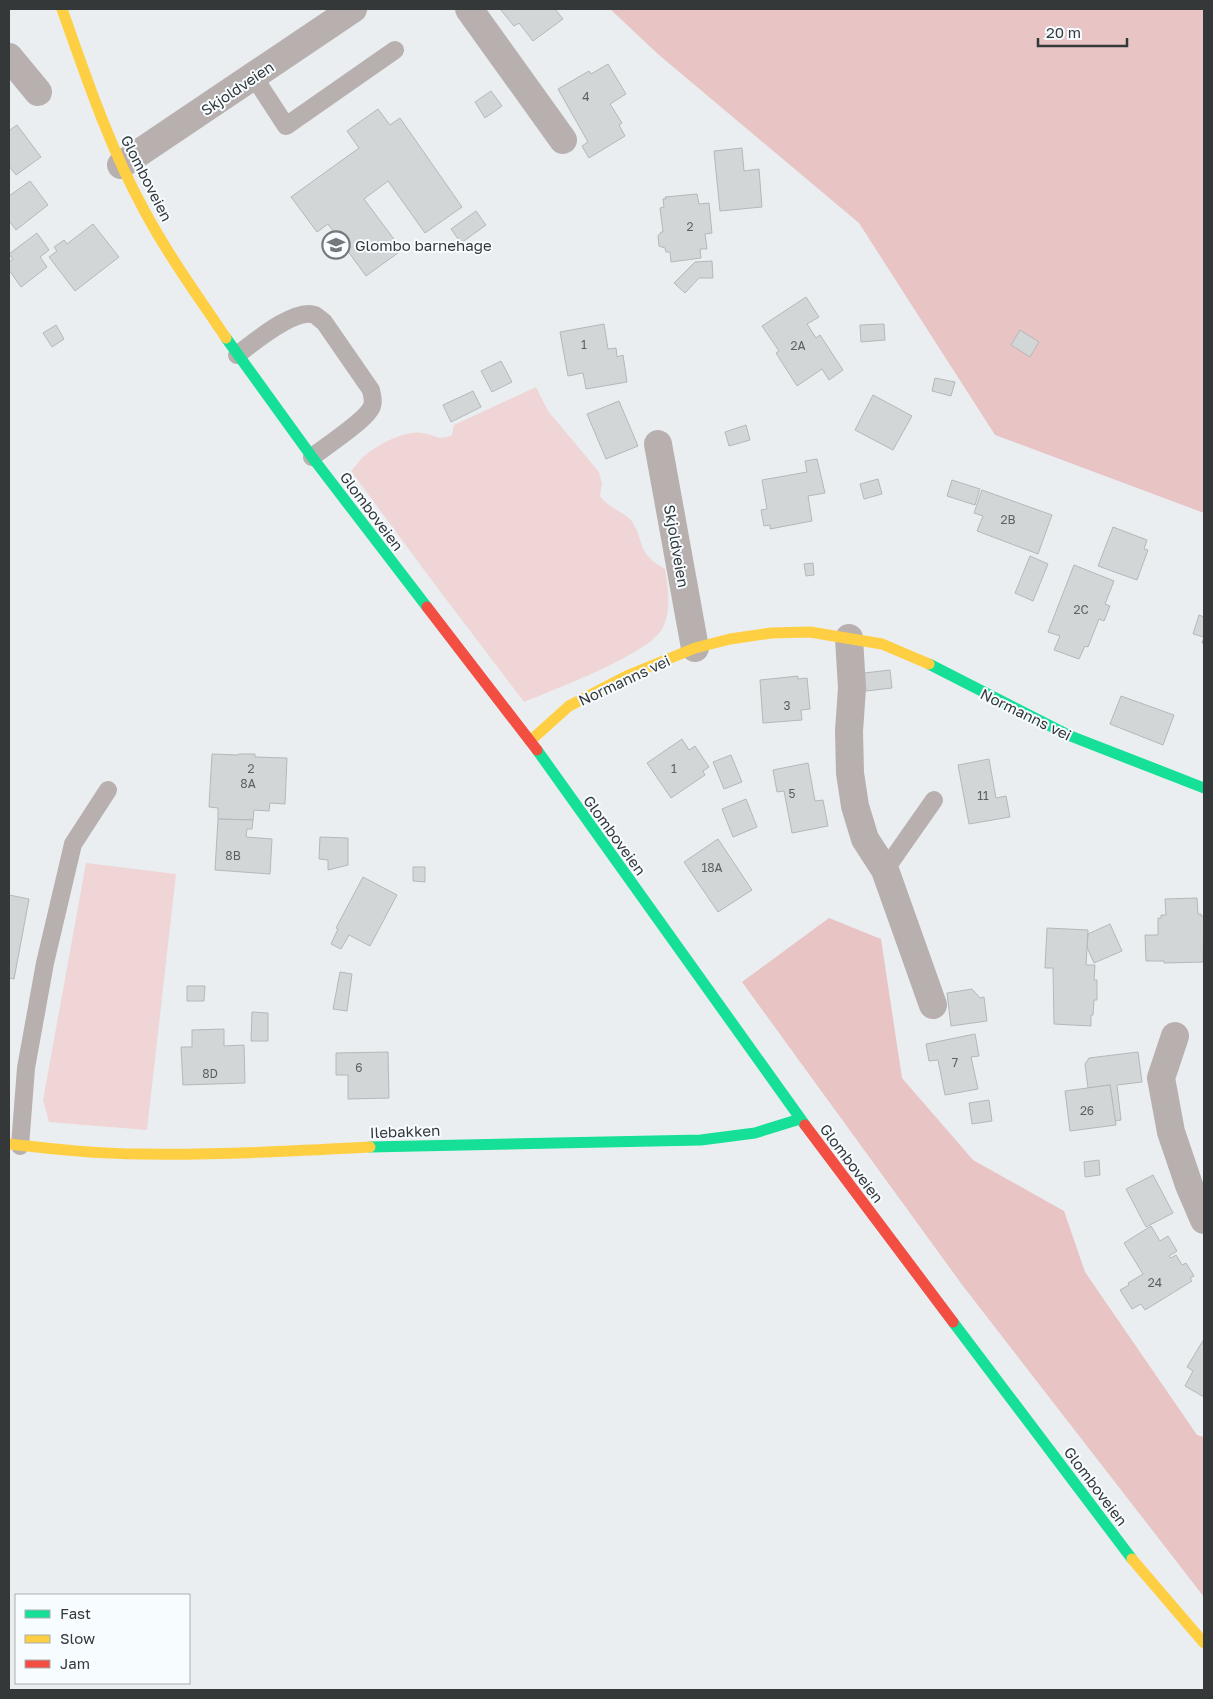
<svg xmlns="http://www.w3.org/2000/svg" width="1213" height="1699" font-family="'Golos Text',sans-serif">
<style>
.green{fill:#f0d5d6}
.forest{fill:#e8c4c5}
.building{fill:#d2d6d7;stroke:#b5b8ba}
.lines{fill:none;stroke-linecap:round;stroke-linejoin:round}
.lane{stroke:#b8afaf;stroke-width:18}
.street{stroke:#b8afaf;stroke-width:28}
.fast{stroke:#16e098;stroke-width:11}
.slow{stroke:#ffcf43;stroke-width:11}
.jam{stroke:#f24e42;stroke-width:11}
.labels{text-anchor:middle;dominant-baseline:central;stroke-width:4;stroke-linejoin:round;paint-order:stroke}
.number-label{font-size:12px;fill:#5d6061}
.street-label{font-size:15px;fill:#353839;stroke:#f6fcff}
.poi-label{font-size:15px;fill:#353839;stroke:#f6fcff;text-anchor:start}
</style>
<rect width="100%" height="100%" fill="#eaeef0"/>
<!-- green -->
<g class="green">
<path d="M536 387 548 411 599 472 602 484 600 496C608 507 619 510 629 518 638 527 639 540 644 550 648 559 657 564 665 569 668 588 672 611 662 629 649 654 553 690 524 702L436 586 351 471C355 467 358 463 361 459 373 447 405 429 422 433 435 435 439 441 452 435L454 425Z"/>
<polygon points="86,863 176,874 147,1130 49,1122 43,1100"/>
</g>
<!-- forest -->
<g class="forest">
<polygon points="610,9 1204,9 1204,513 995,435 859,223 659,55"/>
<polygon points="829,918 881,939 902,1078 973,1160 1064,1211 1085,1272 1197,1435 1204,1437 1204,1597 963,1286 742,982"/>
</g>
<!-- building -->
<g class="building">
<polygon points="500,9 555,9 563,19 533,41 519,23 514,26"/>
<polygon points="608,64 626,94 610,104 622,123 619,125 625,136 589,158 582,146 588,142 558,89 589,71 591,74"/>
<polygon points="491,91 502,106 485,118 475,102"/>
<polygon points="378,109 390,125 400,118 462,207 425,233 388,181 364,199 402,250 366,276 328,224 317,232 291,197 359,148 347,131"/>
<polygon points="17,125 41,157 16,175 9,166 9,129 10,130"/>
<polygon points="742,148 744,171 759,169 762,207 720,211 714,151"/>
<polygon points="30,181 48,205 16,230 9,221 9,196"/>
<polygon points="697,194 699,204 709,203 712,233 705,234 707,249 700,249 701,258 671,262 670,252 666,252 665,248 659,246 658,236 661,232 663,232 660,208 664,207 663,199 666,199 665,197"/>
<polygon points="476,211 486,225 461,243 451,229"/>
<polygon points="93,224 119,257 75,291 49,257 57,251 54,247 64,240 67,244"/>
<polygon points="37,233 49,250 40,257 47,267 21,287 9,270 9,262 13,259 9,254"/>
<polygon points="712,261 713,278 699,278 685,293 674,283 695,262"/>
<polygon points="806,297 819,317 807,324 816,338 820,335 843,370 829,380 822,369 797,386 776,353 779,351 762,326"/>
<polygon points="604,324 608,349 616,348 617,357 623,355 627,382 586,389 583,373 568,376 560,332"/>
<polygon points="884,324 885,340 861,342 860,325"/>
<polygon points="56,325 64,339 52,347 43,333"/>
<polygon points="1020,330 1039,342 1030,357 1011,345"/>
<polygon points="501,361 512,382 492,392 481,371"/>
<polygon points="935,378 955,382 951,396 932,391"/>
<polygon points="473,391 481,407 451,422 443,405"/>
<polygon points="873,395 912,416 893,450 855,430"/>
<polygon points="619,401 638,446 606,459 587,414"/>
<polygon points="746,425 750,440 729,446 725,432"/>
<polygon points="817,459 825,493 808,496 812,521 770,529 770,525 764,526 761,510 767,509 762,480 807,472 805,461"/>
<polygon points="878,479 882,494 864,499 860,484"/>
<polygon points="952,480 980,489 975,505 947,496"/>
<polygon points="982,490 1052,515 1038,554 977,531 983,516 974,513"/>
<polygon points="1113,527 1147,540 1144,549 1148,550 1137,580 1098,566"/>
<polygon points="1030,556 1048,564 1033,601 1015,593"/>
<polygon points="813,563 814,575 806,576 804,564"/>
<polygon points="1074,565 1114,581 1105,604 1110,606 1104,621 1099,619 1088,647 1085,646 1079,659 1054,650 1060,636 1048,632"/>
<polygon points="1199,615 1204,617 1204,643 1202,643 1204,637 1193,634"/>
<polygon points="890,670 892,688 866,691 864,673"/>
<polygon points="798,676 798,679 807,678 810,709 801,710 802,720 763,723 760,680"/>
<polygon points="1121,696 1174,715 1163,745 1110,724"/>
<polygon points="682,739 689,750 695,746 709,767 703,771 705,775 671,798 647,763"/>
<polygon points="212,754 238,755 239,754 255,754 255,757 287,758 285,804 270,803 269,811 254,810 253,820 218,819 218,808 209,807"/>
<polygon points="731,755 742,782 724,789 713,762"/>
<polygon points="989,759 996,798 1006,796 1010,817 969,824 958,765"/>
<polygon points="808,763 815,801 823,800 828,826 792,833 784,791 777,792 773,770"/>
<polygon points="746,799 757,827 733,837 722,809"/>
<polygon points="218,819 253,820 252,829 247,829 246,837 272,839 270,874 215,870"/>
<polygon points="320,837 348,838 348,865 328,870 328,860 319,859"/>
<polygon points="718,839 752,890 718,912 684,862"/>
<polygon points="413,867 425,867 425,882 413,881"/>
<polygon points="363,877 397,895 370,946 349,935 341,949 331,944 338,929 336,928"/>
<polygon points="9,895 29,899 14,979 9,978"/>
<polygon points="1197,898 1198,914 1201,914 1201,916 1204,916 1203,962 1164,963 1164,961 1146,961 1145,935 1158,935 1158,918 1161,918 1161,915 1166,915 1165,899"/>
<polygon points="1110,924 1122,951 1094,963 1087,947 1088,934"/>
<polygon points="1047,928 1088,930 1086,965 1095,965 1094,980 1097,980 1097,1000 1094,1000 1093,1015 1091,1015 1091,1026 1054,1024 1053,968 1045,968"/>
<polygon points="340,972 352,974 347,1011 333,1009"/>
<polygon points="187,986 205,986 204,1001 187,1001"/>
<polygon points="972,989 980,998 984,997 987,1021 951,1026 947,993"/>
<polygon points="252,1012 268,1013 268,1041 251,1041"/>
<polygon points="224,1029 224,1046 244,1045 245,1083 183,1085 181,1047 192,1047 192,1030"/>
<polygon points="975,1034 979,1056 971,1057 978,1089 945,1095 938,1060 929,1061 926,1044"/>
<polygon points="388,1052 389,1098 348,1099 348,1075 336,1075 336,1053"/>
<polygon points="1138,1052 1142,1082 1117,1085 1121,1120 1115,1121 1110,1085 1088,1088 1085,1064 1089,1058"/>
<polygon points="1110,1085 1116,1125 1070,1131 1065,1091"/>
<polygon points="989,1100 992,1121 972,1124 969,1103"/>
<polygon points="1099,1160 1100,1175 1085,1177 1084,1162"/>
<polygon points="1153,1175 1173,1213 1146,1227 1126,1189"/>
<polygon points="1151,1226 1160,1241 1168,1236 1177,1251 1169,1256 1171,1258 1176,1255 1182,1265 1186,1263 1194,1276 1190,1278 1192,1281 1145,1310 1141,1304 1132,1309 1120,1290 1129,1285 1128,1283 1143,1274 1124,1243"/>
<polygon points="1204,1339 1204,1397 1185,1386 1193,1371 1187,1367"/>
</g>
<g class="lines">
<!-- lane -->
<g class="lane">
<polyline points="254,77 286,126 395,50"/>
<path d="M237 355C253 343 295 307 315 315 318 317 321 320 324 322L371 390C372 396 374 400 372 406 368 419 325 447 312 457"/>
<polyline points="885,870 934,800"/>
<polyline points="20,1146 26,1068 45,963 73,844 108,790"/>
</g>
<!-- street -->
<g class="street">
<polyline points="469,9 563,140"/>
<polyline points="9,57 38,92"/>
<polyline points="121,165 353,9"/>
<polyline points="658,444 695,648"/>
<polyline points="849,638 852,688 849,731 850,773 855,806 865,839 885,870 933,1005"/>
<polyline points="1175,1036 1161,1078 1171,1132 1189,1185 1204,1220"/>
</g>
<!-- fast -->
<g class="fast">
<polyline points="226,338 312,457 427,607"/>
<polyline points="929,664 1068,735 1204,788"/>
<polyline points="537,750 805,1125"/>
<polyline points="370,1147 701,1140 755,1133 800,1119"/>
<polyline points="953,1322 1132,1559"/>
</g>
<!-- slow -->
<g class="slow">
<path d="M62 9C86 77 109 146 144 210 168 255 198 296 226 338"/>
<polyline points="530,741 569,706 629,675 695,648 730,639 771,633 810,632 882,644 929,664"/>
<path d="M9 1144C53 1149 97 1154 142 1154 218 1155 294 1151 370 1147"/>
<polyline points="1132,1559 1204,1643"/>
</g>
<!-- jam -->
<g class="jam">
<polyline points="427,607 537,750"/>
<polyline points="805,1125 953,1322"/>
</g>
</g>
<!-- icons -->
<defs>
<g id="school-ring" transform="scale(1.4375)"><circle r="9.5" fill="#f6fcff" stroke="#747879" stroke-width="1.5"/><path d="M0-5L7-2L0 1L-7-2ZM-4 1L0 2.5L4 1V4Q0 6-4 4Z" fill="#747879"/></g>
</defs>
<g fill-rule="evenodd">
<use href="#school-ring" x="336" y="245"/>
</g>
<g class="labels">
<!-- number labels -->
<g class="number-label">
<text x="586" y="96">4</text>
<text x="690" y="226">2</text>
<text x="584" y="344">1</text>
<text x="798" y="345">2A</text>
<text x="1008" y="519">2B</text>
<text x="1081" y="609">2C</text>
<text x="787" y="705">3</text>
<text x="251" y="768">2</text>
<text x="674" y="768">1</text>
<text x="248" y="783">8A</text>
<text x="792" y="793">5</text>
<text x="983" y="795">11</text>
<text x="233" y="855">8B</text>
<text x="712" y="867">18A</text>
<text x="955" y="1062">7</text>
<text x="359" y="1067">6</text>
<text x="210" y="1073">8D</text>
<text x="1087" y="1110">26</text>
<text x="1155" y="1282">24</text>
</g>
<!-- street labels -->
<g class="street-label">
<text transform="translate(237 88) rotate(-34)">Skjoldveien</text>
<text transform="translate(147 178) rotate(63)">Glomboveien</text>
<text transform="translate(372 511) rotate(53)">Glomboveien</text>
<text transform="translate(677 546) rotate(80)">Skjoldveien</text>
<text transform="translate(624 680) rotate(-25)">Normanns vei</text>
<text transform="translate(1026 714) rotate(26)">Normanns vei</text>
<text transform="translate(615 835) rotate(54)">Glomboveien</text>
<text transform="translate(405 1131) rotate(-2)">Ilebakken</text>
<text transform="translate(852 1163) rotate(53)">Glomboveien</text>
<text transform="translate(1096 1486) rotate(53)">Glomboveien</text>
</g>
<!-- poi labels -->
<g class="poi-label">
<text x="355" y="245">Glombo barnehage</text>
</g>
</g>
<!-- border -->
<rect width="1213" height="1699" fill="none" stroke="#353839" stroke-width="20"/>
<!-- legend -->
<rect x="15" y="1594" width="175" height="90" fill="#f6fcff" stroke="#a9aeb0"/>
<rect x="25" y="1610" width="25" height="8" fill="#16e098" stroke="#a9aeb0"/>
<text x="60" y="1619" font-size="15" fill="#353839">Fast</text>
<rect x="25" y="1635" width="25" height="8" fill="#ffcf43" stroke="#a9aeb0"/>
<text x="60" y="1644" font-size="15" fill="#353839">Slow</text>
<rect x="25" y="1660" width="25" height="8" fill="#f24e42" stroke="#a9aeb0"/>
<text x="60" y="1669" font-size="15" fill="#353839">Jam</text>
<!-- scale -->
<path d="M1038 38v8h89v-8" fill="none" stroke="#353839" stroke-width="2.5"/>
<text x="1046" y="38" font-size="15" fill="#353839" stroke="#f6fcff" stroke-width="4" paint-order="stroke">20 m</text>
</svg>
